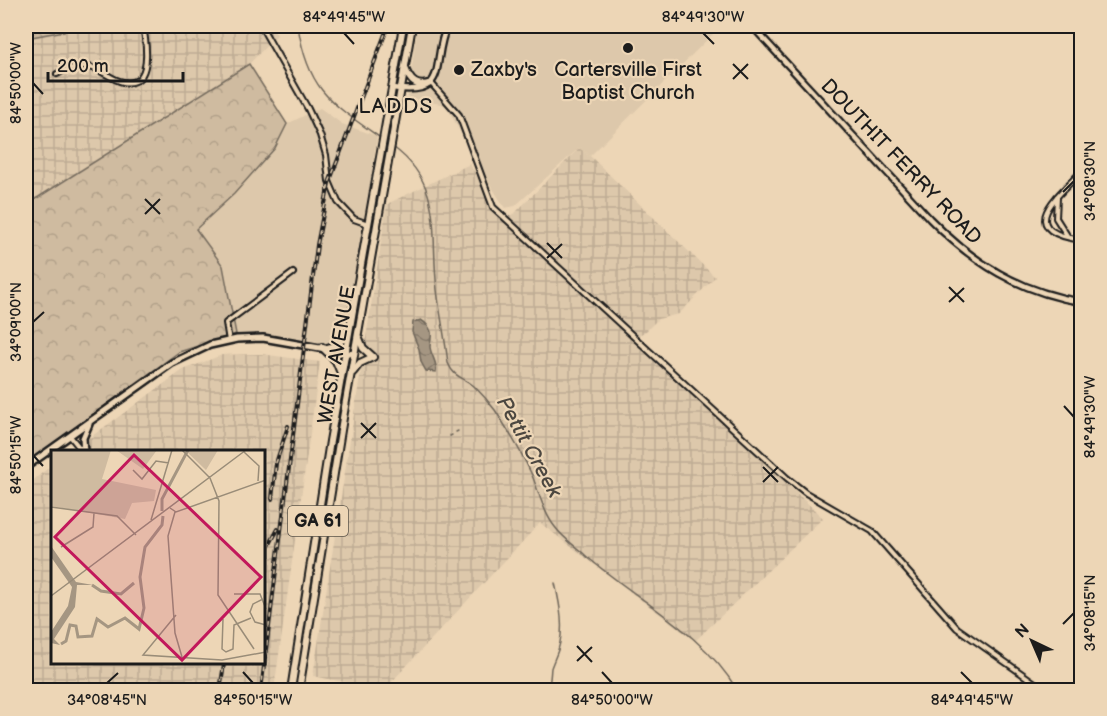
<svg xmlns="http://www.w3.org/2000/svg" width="1107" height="716" font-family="'Balsamiq Sans',sans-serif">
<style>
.built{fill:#ddc8ab}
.industrial{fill:url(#industrial-grid)}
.forest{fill:url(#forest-crowns);stroke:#766c5e;stroke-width:1.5}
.water{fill:url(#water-waves);stroke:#6e6559;stroke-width:1.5}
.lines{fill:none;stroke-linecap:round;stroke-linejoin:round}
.stream{stroke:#6e6559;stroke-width:1.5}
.minor-casing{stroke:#1c1c1c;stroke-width:8}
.tertiary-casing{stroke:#1c1c1c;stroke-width:9}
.secondary-casing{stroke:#1c1c1c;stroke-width:10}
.primary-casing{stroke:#1c1c1c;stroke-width:10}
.minor{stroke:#edd6b6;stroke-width:4}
.tertiary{stroke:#edd6b6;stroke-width:4.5}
.secondary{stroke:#edd6b6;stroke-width:5}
.primary{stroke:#edd6b6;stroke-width:6}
.rail-casing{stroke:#1c1c1c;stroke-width:4}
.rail{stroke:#edd6b6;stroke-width:1.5;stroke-dasharray:4.5;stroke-linecap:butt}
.ticks{fill:none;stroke:#1c1c1c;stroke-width:2}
.poi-dot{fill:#1c1c1c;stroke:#edd6b6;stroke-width:2}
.labels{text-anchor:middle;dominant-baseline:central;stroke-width:4.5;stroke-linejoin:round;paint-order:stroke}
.shield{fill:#edd6b6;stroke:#5b544a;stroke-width:1.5}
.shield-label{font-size:18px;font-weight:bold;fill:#1c1c1c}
.poi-label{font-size:20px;fill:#1c1c1c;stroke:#edd6b6;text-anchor:start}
.street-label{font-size:20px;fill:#1c1c1c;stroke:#edd6b6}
.neighbourhood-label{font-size:21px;letter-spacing:1.5px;fill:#1c1c1c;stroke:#edd6b6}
.water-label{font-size:21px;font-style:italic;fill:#4c4740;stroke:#edd6b6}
.inset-river{fill:none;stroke:#a59682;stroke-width:3}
.inset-road{fill:none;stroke:#998c78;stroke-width:1.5}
.view{fill:#c2185b;fill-opacity:0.15;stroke:#c2185b;stroke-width:3}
.inset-edge{fill:none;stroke:#1c1c1c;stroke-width:3}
.neatline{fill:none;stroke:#1c1c1c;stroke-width:2}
.ticks-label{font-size:15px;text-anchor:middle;fill:#1c1c1c}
</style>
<defs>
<pattern id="industrial-grid" width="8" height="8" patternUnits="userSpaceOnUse" patternTransform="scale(1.5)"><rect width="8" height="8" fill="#ddc8ab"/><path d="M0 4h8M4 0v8" fill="none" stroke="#bdab93"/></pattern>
<pattern id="forest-crowns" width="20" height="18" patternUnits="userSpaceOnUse" patternTransform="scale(1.5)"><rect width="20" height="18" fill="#cfbba0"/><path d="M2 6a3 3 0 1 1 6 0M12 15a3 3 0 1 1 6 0" fill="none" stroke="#b1a089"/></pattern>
<pattern id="water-waves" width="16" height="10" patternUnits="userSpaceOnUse" patternTransform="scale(1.5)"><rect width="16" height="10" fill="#a59682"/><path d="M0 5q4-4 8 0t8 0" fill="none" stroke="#867a6a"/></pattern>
</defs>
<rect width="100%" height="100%" fill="#edd6b6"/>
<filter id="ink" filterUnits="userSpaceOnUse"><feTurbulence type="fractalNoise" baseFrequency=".0167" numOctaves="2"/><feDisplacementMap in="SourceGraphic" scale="12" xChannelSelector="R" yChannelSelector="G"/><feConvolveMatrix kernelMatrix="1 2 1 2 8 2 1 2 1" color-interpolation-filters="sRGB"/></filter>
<g filter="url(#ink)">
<!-- built -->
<g class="built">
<polygon points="417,26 721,26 590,156 579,148 515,206 505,208 475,160 446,105 408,98"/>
<polygon points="320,108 342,124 377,136 368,205 342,337 332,344 268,334 236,334 223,266 196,229 234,194 275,148 287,124"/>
</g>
<!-- industrial -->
<g class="industrial">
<polygon points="91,26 272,26 277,35 249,64 26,205 26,38"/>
<polygon points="579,148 590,156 715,277 679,314 658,319 646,331 634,338 823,518 695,641 540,523 384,690 313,676 387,204 470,164 501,220 515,213"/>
<polygon points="261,354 320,362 274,690 26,690 26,486 52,465 52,664 264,664 264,452 70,452 183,370 222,355"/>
</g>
<!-- forest -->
<g class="forest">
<polygon points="26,26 91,26 26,38"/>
<polygon points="249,64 287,124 275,148 234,194 196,229 223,266 236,334 179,352 26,463 26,205"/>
</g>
<!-- water -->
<path class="water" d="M421 320C426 323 429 326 431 332 432 337 430 342 430 347 431 356 438 363 436 372L426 371 421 362 419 349 412 332 413 322Z"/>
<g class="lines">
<!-- stream -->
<g class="stream">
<path d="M298 26C308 91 331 103 382 139"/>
<path d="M393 147C445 185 430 234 437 290 440 314 445 338 448 363 455 379 462 376 474 386 481 393 489 402 495 410 508 430 521 451 531 473 539 491 543 512 555 527 563 538 575 546 585 555 635 599 703 632 737 690"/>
<polyline points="456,432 458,431"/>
<polyline points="450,436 452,435"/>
<path d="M545 690C551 684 550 677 551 668 553 662 556 656 558 650 565 629 560 605 555 583"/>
</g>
<!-- minor casing -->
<g class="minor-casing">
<g id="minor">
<polyline points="261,26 308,109 320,135 326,155 329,181 338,202 354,219 368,224"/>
<path d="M57 74C67 68 81 65 93 68 104 71 112 80 123 82 154 88 146 42 143 26"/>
<polyline points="431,83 459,115 493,207 787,478 806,493 872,531 957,628 1045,690"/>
<path d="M1082 171C1054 199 1015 231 1082 240"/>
<polyline points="1057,197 1056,218 1068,237"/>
<polyline points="229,341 226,323 293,273"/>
<polyline points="70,436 83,452"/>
</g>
</g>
<!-- tertiary casing -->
<g class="tertiary-casing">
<g id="tertiary">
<path d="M752 26 930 219C973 263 1020 292 1082 302"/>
<path d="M392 88C452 97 430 63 447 26"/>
</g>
</g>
<!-- secondary casing -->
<g class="secondary-casing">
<g id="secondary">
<polyline points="84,452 83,438 89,424"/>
<polyline points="26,467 172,363 210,345 237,339 263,338 354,354"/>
</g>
</g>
<!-- primary casing -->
<g class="primary-casing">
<g id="primary">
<path d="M405 68C410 82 417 88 431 83"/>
<polyline points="322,347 336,361 341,373"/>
<polyline points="327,348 337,345 347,334"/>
<polyline points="353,372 360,363 373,357 363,348 359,338"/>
<polyline points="291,690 330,441 403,26"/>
<polyline points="299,690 343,418 412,26"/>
</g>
</g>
<!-- minor -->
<use href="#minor" class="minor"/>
<!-- tertiary -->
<use href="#tertiary" class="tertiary"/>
<!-- secondary -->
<use href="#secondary" class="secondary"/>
<!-- primary -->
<use href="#primary" class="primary"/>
<!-- rail casing -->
<g class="rail-casing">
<g id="rail">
<polyline points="272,499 276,463 288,426"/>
<polyline points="264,555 278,529"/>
<polyline points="220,690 224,664"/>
<polyline points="261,690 317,245 329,183 388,26"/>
</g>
</g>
<!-- rail -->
<use href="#rail" class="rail"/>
</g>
</g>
<!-- ticks -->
<path class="ticks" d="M344 33 354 44M703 33 714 44M733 64 748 79M733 79 748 64M33 83 43 94M1063 192 1074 181M145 199 160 214M145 214 160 199M547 243 562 258M547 258 562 244M949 287 964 302M949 302 964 288M33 322 44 312M1064 406 1074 417M361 423 376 438M361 438 376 423M33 455 43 466M763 467 778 482M763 482 778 467M1063 624 1074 613M577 646 592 662M577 661 592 647M243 672 253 683M602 672 612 683M961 672 972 683M107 683 118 673"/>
<!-- markers -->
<g class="poi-dot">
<circle cx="628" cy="48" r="6"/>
<circle cx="459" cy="70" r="6"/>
</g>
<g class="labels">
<!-- shield labels -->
<rect class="shield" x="288" y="506" width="60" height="30" rx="4.5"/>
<g class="shield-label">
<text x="318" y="521">GA 61</text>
</g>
<!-- poi labels -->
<g class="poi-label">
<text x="471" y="70">Zaxby's</text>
<text x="628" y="70" text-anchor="middle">Cartersville First<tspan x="628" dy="23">Baptist Church</tspan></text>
</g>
<!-- street labels -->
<g class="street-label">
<text transform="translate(901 162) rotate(46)">DOUTHIT FERRY ROAD</text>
<text transform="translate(337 355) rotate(-80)">WEST AVENUE</text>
</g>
<!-- neighbourhood labels -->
<g class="neighbourhood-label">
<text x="396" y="106">LADDS</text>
</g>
<!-- water labels -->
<g class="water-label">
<text transform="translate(529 447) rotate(61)">Pettit Creek</text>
</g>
</g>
<!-- overview -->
<g transform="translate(51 450)">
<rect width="214" height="214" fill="#edd6b6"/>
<path d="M0 0H60L51 29 105 40 103 51 81 53 74 69 0 56ZM65 0H106L92 19ZM134 0H167L155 20Z" fill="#cfbba0"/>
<path d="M0 96 25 132 42 135H26L24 157 3 189 9 195 0 193V182L17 156 21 137 0 107Z" fill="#a59682"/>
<path class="inset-river" d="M111 61V49L137 0M41 135 50 141 70 144 83 133M10 194 15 191 19 175 25 176 27 187 41 186 46 169 57 177 74 168 88 179 93 158 89 127 94 97 111 75 112 66"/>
<path class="inset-road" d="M131 0 159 28M193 2 208 16 207 31M82 20 91 29 105 11 118 13M159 28 168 51 167 145 203 199M0 57 66 66 85 85M119 58 125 62 215 30M124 62 117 86 124 183 131 207M100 70 121 0M215 90V109M10 97 42 77 43 63M183 144H209L215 159M0 146 195 0M212 149 202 154 199 162 204 172 215 175M125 165 92 205 171 210 215 202M172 169 171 199 175 202 182 199 183 175 200 168"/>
<path class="view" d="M83 5 210 127 131 210 4 87Z"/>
<rect width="214" height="214" class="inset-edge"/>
</g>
<!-- margin -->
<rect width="1107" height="716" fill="none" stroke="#edd6b6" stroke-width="66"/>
<!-- north arrow -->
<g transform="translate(1032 641) rotate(316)" stroke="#edd6b6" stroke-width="4.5" paint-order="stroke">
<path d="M0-4.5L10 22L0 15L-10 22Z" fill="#1c1c1c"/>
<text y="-9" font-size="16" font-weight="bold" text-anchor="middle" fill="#1c1c1c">N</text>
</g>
<!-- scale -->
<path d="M48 72v9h135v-9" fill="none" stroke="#1c1c1c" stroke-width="3"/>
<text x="57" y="72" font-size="18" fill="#1c1c1c" stroke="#edd6b6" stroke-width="4.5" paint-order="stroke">200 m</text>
<rect x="33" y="33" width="1041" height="650" class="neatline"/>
<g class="ticks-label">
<text x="344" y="22">84°49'45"W</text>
<text x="703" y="22">84°49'30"W</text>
<text transform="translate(16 83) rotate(-90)" y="5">84°50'00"W</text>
<text transform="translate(1090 181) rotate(-90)" y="5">34°08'30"N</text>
<text transform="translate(16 322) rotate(-90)" y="5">34°09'00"N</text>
<text transform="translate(1090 417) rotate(-90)" y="5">84°49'30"W</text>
<text transform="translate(16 455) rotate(-90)" y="5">84°50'15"W</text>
<text transform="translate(1090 613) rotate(-90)" y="5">34°08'15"N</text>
<text x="107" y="705">34°08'45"N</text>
<text x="253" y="705">84°50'15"W</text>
<text x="612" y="705">84°50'00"W</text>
<text x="972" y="705">84°49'45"W</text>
</g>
</svg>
